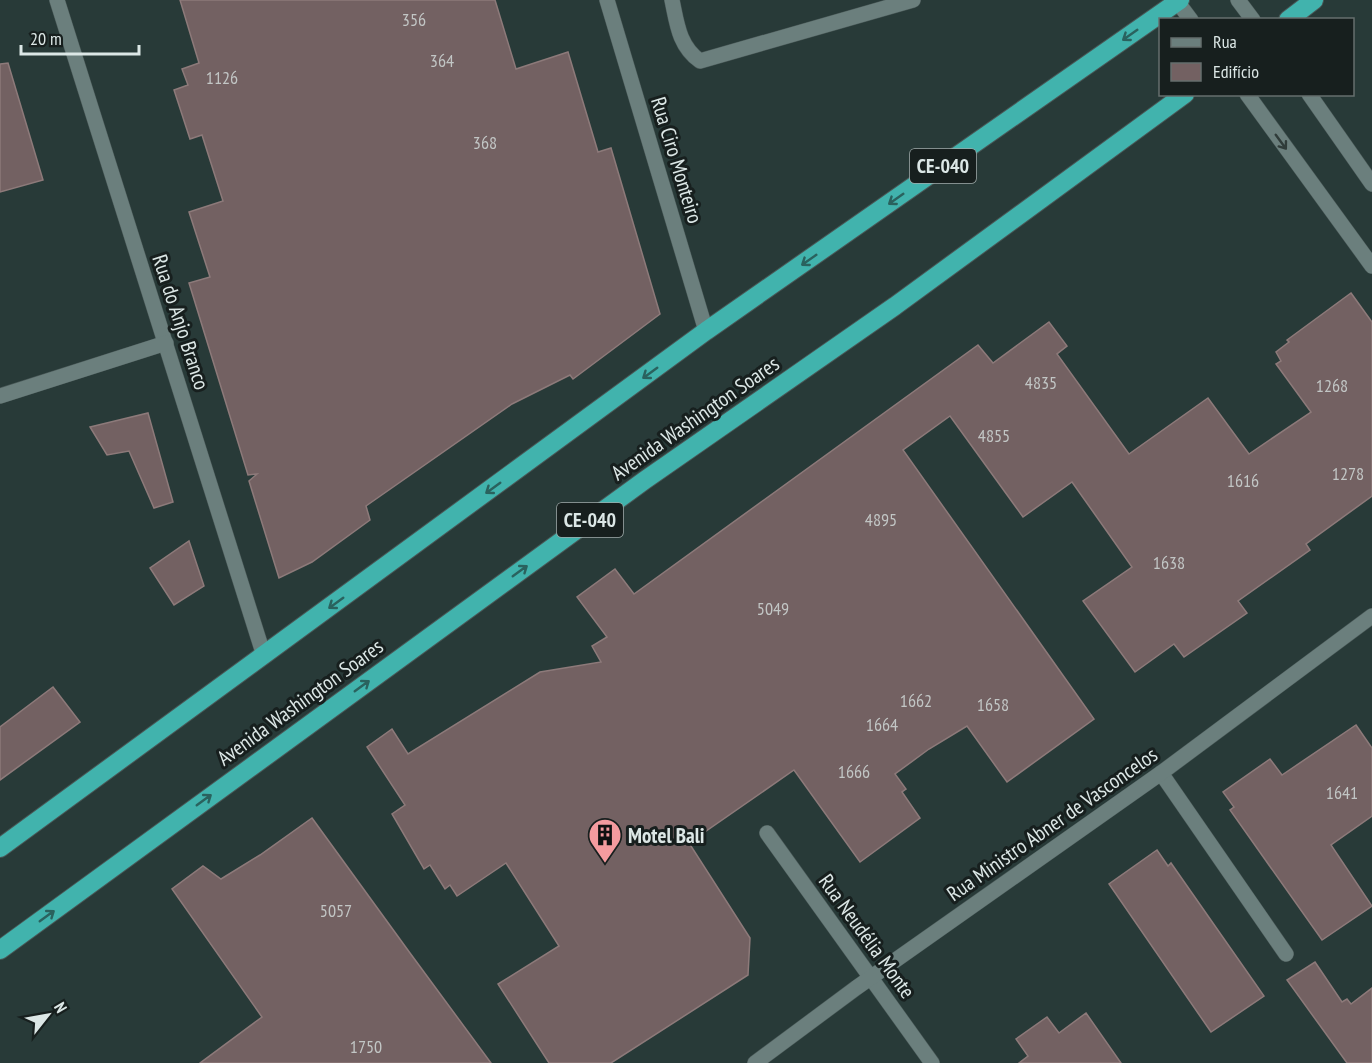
<svg xmlns="http://www.w3.org/2000/svg" width="1372" height="1063" font-family="'PT Sans Narrow',sans-serif">
<style>
.building{fill:#736162;stroke:#8d7a7a;stroke-width:1.5}
.lines{fill:none;stroke-linecap:round;stroke-linejoin:round}
.lane-casing{stroke:#495857;stroke-width:16}
.street-casing{stroke:#495857;stroke-width:16}
.secondary-casing{stroke:#495857;stroke-width:16}
.highway-casing{stroke:#495857;stroke-width:20}
.lane{stroke:#6b7f7d;stroke-width:15}
.street{stroke:#6b7f7d;stroke-width:15}
.secondary{stroke:#6b7f7d;stroke-width:15}
.highway{stroke:#41b3ad;stroke-width:18}
.oneway{stroke:#2a625e}
.oneway2{stroke:#303c3a}
.labels{text-anchor:middle;dominant-baseline:central;stroke-width:6;stroke-linejoin:round;paint-order:stroke}
.number-label{font-size:18px;fill:#c2c6c5}
.shield{fill:#171f1e;stroke:#a1abaa;stroke-width:1.5}
.shield-label{font-size:20px;font-weight:bold;fill:#dce7e6}
.street-label{font-size:21px;fill:#dce7e6;stroke:#171f1e}
.poi-label{font-size:21px;font-weight:bold;fill:#dce7e6;stroke:#171f1e;text-anchor:start}
</style>
<rect width="100%" height="100%" fill="#283a38"/>
<!-- building -->
<g class="building">
<polygon points="180,0 495,0 516,69 568,52 598,152 611,148 660,314 573,379 570,375 512,404 366,506 370,520 312,562 279,578 249,481 257,474 248,475 189,283 210,277 189,212 223,201 202,135 190,139 174,90 188,85 182,69 199,63"/>
<polygon points="8,63 43,180 0,192 0,64"/>
<polygon points="1351,293 1372,322 1372,496 1306,544 1310,550 1238,601 1247,613 1184,657 1174,644 1135,672 1083,601 1132,567 1072,482 1023,517 950,416 903,450 1094,719 1007,782 967,726 929,749 895,774 906,789 902,792 920,818 860,862 794,770 689,843 750,938 748,975 611,1063 549,1063 498,984 559,946 506,863 457,896 450,885 445,889 430,865 424,869 392,814 405,805 367,747 392,729 408,754 540,672 601,662 592,646 607,637 577,597 615,569 634,594 978,345 993,363 1049,322 1067,346 1057,354 1129,454 1208,398 1249,454 1311,412 1276,364 1281,361 1276,352 1289,342 1287,340"/>
<polygon points="148,413 173,502 154,508 129,451 107,455 90,427"/>
<polygon points="189,541 204,586 174,605 150,568"/>
<polygon points="53,687 80,722 0,780 0,727"/>
<polygon points="1356,725 1372,748 1372,816 1331,845 1372,906 1322,940 1230,810 1234,807 1223,792 1270,759 1282,775"/>
<polygon points="312,818 410,953 491,1063 200,1063 262,1017 172,889 203,866 221,879 260,855"/>
<polygon points="1157,850 1168,866 1171,863 1264,996 1211,1032 1109,884"/>
<polygon points="1315,962 1342,1002 1347,999 1351,1004 1372,988 1372,1063 1347,1063 1287,980"/>
<polygon points="1086,1013 1121,1063 1019,1063 1028,1056 1016,1039 1047,1017 1059,1033"/>
</g>
<g class="lines">
<!-- lane casing -->
<g class="lane-casing">
<g id="lane">
<path d="M672 0C677 24 679 46 700 61L913 0"/>
<polyline points="1161,773 1286,954"/>
</g>
</g>
<!-- street casing -->
<g class="street-casing">
<g id="street">
<polyline points="57,0 264,656"/>
<polyline points="607,0 706,331"/>
<polyline points="0,396 166,343"/>
<polyline points="767,833 932,1063"/>
<polyline points="755,1063 856,988 1161,773 1372,616"/>
</g>
</g>
<!-- secondary casing -->
<g class="secondary-casing">
<g id="secondary">
<polyline points="1176,0 1191,20"/>
<polyline points="1238,0 1253,20"/>
<polyline points="1247,94 1372,266"/>
<polyline points="1309,94 1372,184"/>
</g>
</g>
<!-- highway casing -->
<g class="highway-casing">
<g id="highway">
<polyline points="1288,20 1314,0"/>
<polyline points="0,848 706,331 1180,0"/>
<polyline points="0,950 645,480 895,306 1185,94"/>
</g>
</g>
<!-- lane -->
<use href="#lane" class="lane"/>
<!-- street -->
<use href="#street" class="street"/>
<!-- secondary -->
<use href="#secondary" class="secondary"/>
<!-- highway -->
<use href="#highway" class="highway"/>
</g>
<!-- one-way arrows -->
<defs><path id="oneway-shaft" d="M-6 0H5M1.5-3L5.5 0L1.5 3" fill="none" stroke-width="1.6" stroke-linecap="round" stroke-linejoin="round" transform="scale(1.5)"/></defs>
<g class="oneway">
<use href="#oneway-shaft" transform="translate(1130 35) rotate(145)"/>
<use href="#oneway-shaft" transform="translate(896 199) rotate(145)"/>
<use href="#oneway-shaft" transform="translate(809 260) rotate(145)"/>
<use href="#oneway-shaft" transform="translate(650 373) rotate(144)"/>
<use href="#oneway-shaft" transform="translate(493 488) rotate(144)"/>
<use href="#oneway-shaft" transform="translate(520 571) rotate(-36)"/>
<use href="#oneway-shaft" transform="translate(336 603) rotate(144)"/>
<use href="#oneway-shaft" transform="translate(362 686) rotate(-36)"/>
<use href="#oneway-shaft" transform="translate(204 800) rotate(-36)"/>
<use href="#oneway-shaft" transform="translate(47 916) rotate(-36)"/>
</g>
<use class="oneway2" href="#oneway-shaft" transform="translate(1281 142) rotate(54)"/>
<!-- icons -->
<defs>
<g id="building-pin" transform="scale(1.725)"><path d="M0 17L-7.5 6A9.5 9.5 0 1 1 7.5 6Z" fill="#f49b9f" stroke="#171f1e"/><path d="M-4-6H4V6H1V3H-1V6H-4ZM-2.5-4.3h1.7v1.8h-1.7ZM.8-4.3h1.7v1.8H.8ZM-2.5-1h1.7V.8h-1.7ZM.8-1h1.7V.8H.8Z" fill="#111"/></g>
</defs>
<g fill-rule="evenodd">
<use href="#building-pin" x="605" y="835"/>
</g>
<g class="labels">
<!-- number labels -->
<g class="number-label">
<text x="414" y="19">356</text>
<text x="442" y="60">364</text>
<text x="222" y="77">1126</text>
<text x="485" y="142">368</text>
<text x="1041" y="382">4835</text>
<text x="1332" y="385">1268</text>
<text x="994" y="435">4855</text>
<text x="1348" y="473">1278</text>
<text x="1243" y="480">1616</text>
<text x="881" y="519">4895</text>
<text x="1169" y="562">1638</text>
<text x="773" y="608">5049</text>
<text x="916" y="700">1662</text>
<text x="993" y="704">1658</text>
<text x="882" y="724">1664</text>
<text x="854" y="771">1666</text>
<text x="1342" y="792">1641</text>
<text x="336" y="910">5057</text>
<text x="366" y="1046">1750</text>
</g>
<!-- shield labels -->
<g class="shield">
<rect x="910" y="149" width="66" height="34" rx="4.5"/>
<rect x="557" y="503" width="66" height="34" rx="4.5"/>
</g>
<g class="shield-label">
<text x="943" y="166">CE-040</text>
<text x="590" y="520">CE-040</text>
</g>
<!-- street labels -->
<g class="street-label">
<text transform="translate(677 160) rotate(73)">Rua Ciro Monteiro</text>
<text transform="translate(181 322) rotate(72)">Rua do Anjo Branco</text>
<text transform="translate(695 418) rotate(-35)">Avenida Washington Soares</text>
<text transform="translate(300 702) rotate(-36)">Avenida Washington Soares</text>
<text transform="translate(1052 824) rotate(-35)">Rua Ministro Abner de Vasconcelos</text>
<text transform="translate(867 936) rotate(54)">Rua Neudélia Monte</text>
</g>
<!-- poi labels -->
<g class="poi-label">
<text x="628" y="835">Motel Bali</text>
</g>
</g>
<!-- legend -->
<rect x="1159" y="18" width="195" height="78" fill="#171f1e" stroke="#666f6e" stroke-width="1.5"/>
<rect x="1171" y="38" width="30" height="9" fill="#6b7f7d" stroke="#666f6e" stroke-width="1.5"/>
<text x="1213" y="48" font-size="18" fill="#dce7e6">Rua</text>
<rect x="1171" y="63" width="30" height="18" fill="#736162" stroke="#666f6e" stroke-width="1.5"/>
<text x="1213" y="78" font-size="18" fill="#dce7e6">Edifício</text>
<!-- north arrow -->
<g transform="translate(48 1015) rotate(59)" stroke="#171f1e" stroke-width="4.5" paint-order="stroke">
<path d="M0-4.5L10 22L0 15L-10 22Z" fill="#dce7e6"/>
<text y="-9" font-size="16" font-weight="bold" text-anchor="middle" fill="#dce7e6">N</text>
</g>
<!-- scale -->
<path d="M21 45v9h118v-9" fill="none" stroke="#dce7e6" stroke-width="3"/>
<text x="30" y="45" font-size="18" fill="#dce7e6" stroke="#171f1e" stroke-width="4.5" paint-order="stroke">20 m</text>
</svg>
